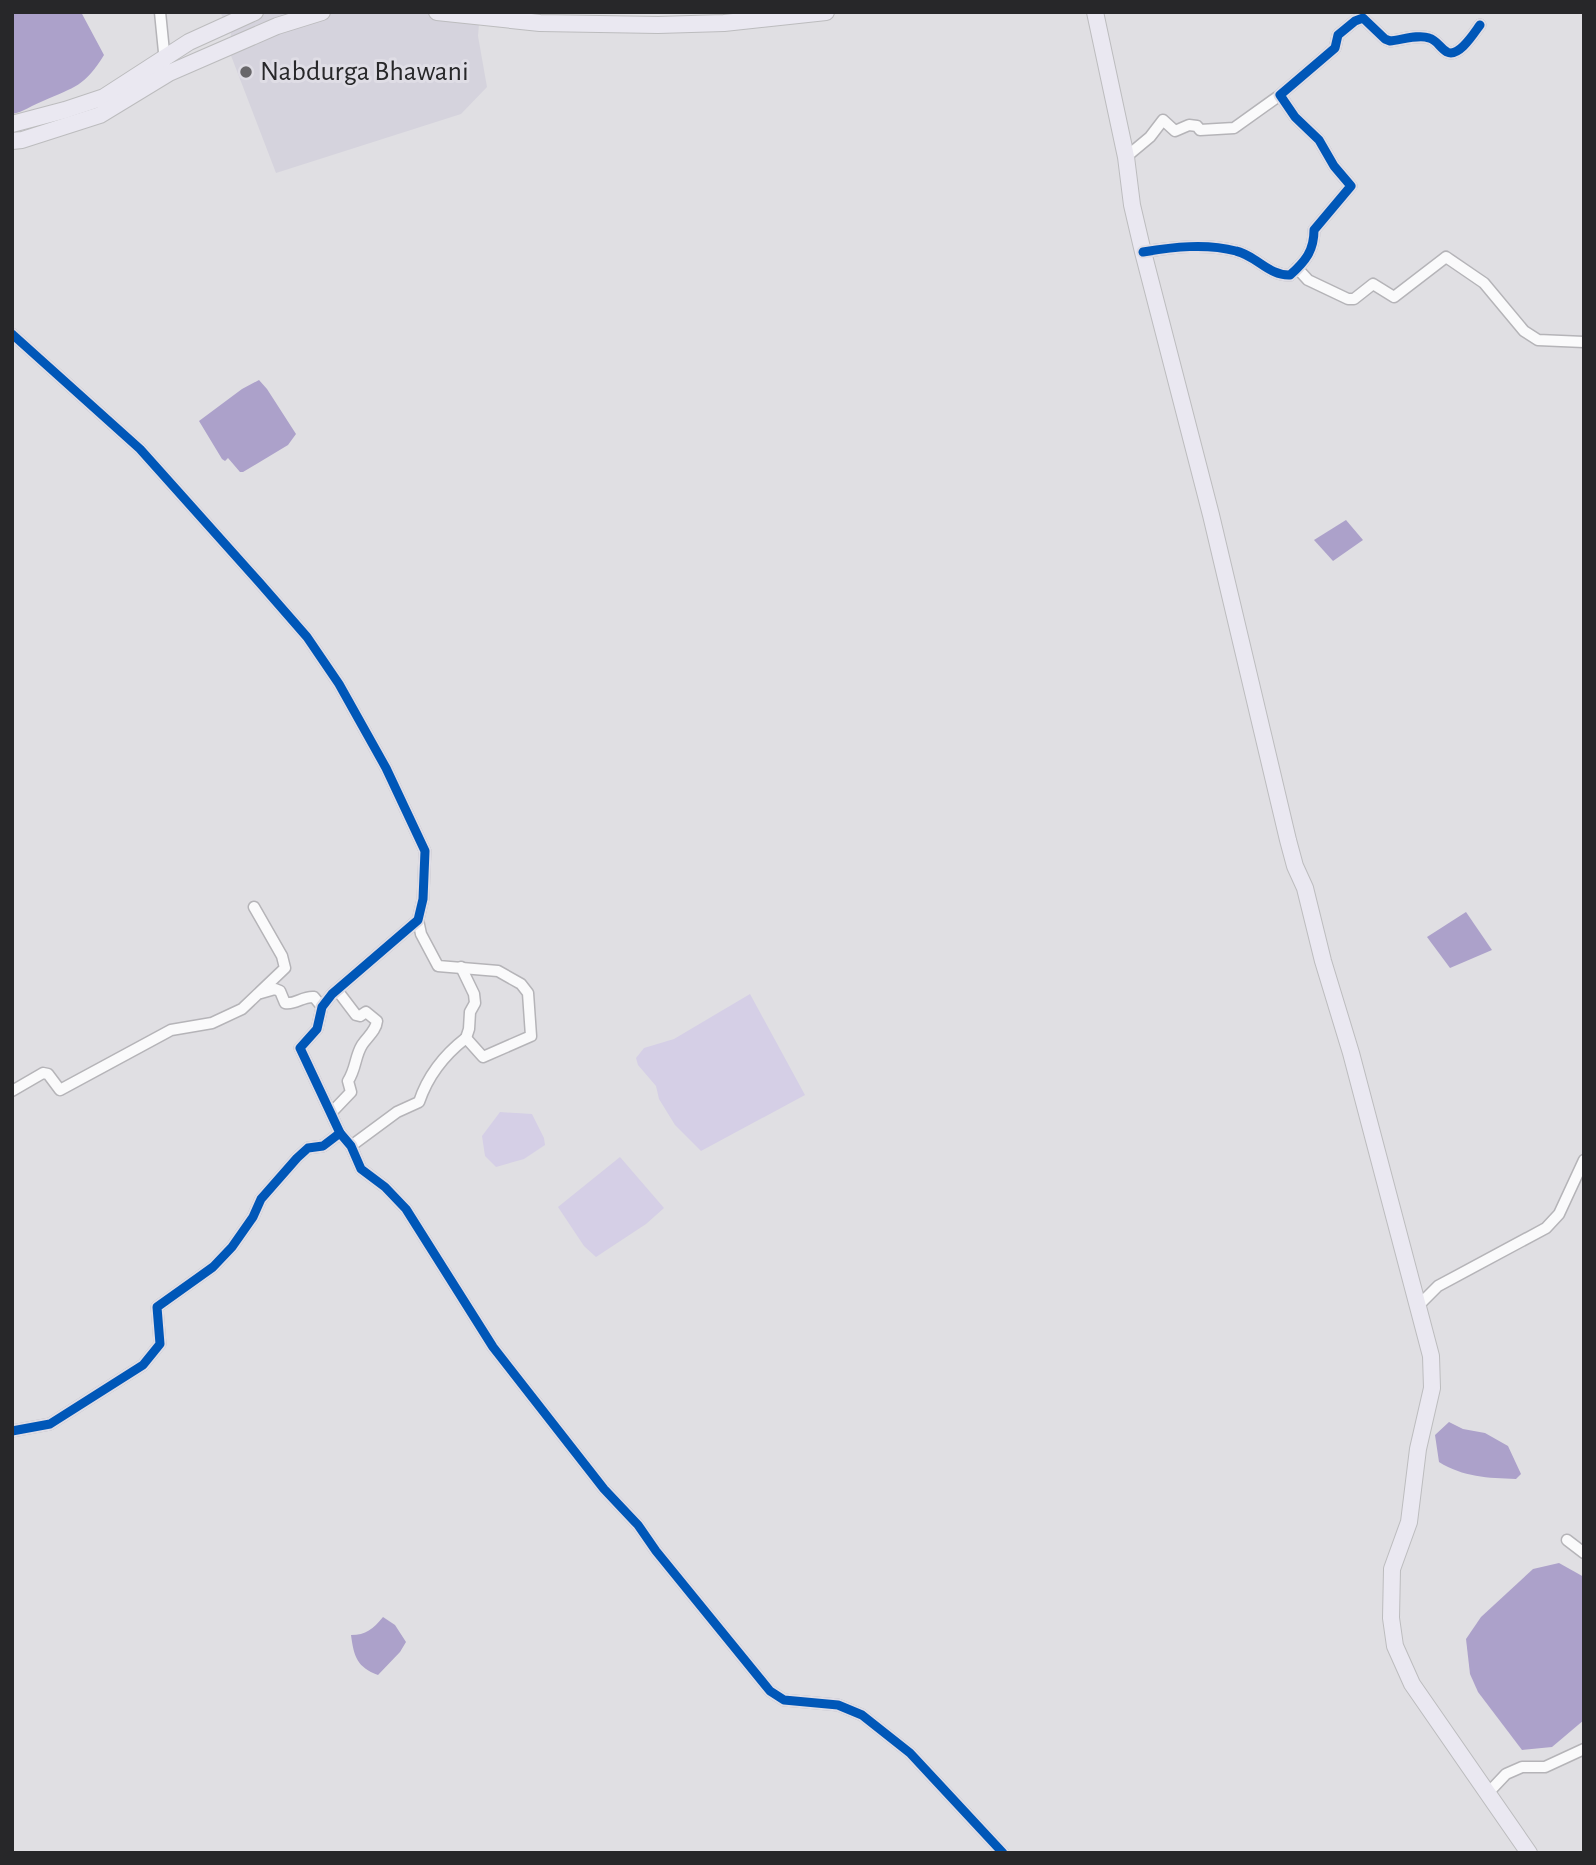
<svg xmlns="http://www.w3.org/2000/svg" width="1596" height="1865" font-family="'Alegreya Sans',sans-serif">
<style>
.built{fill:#d5d3dd}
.green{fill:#d5cfe6}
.water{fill:#aca1ca}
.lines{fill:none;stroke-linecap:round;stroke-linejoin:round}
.minor-casing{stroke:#b5b4b8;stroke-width:13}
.highway-casing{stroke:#bcbcbe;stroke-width:18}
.minor{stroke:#fafafb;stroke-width:10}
.highway{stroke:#eae8f1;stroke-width:16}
.cycleway-casing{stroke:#dfdde5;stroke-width:13}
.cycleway{stroke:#0057b8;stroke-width:9}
.poi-dot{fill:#68676a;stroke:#dfdde5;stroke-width:2.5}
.labels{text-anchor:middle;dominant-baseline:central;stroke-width:6;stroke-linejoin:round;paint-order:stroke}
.poi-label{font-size:28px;fill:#272729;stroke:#dfdde5;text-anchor:start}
</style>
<rect width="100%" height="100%" fill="#e0dfe3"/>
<!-- built -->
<polygon class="built" points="220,12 480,12 478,36 487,87 461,114 276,173 230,53 231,33"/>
<!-- green -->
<g class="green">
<polygon points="750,994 805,1095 701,1151 675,1125 659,1099 656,1086 638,1065 636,1058 644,1048 674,1039"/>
<polygon points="500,1112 532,1114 544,1138 545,1145 524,1159 496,1167 485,1156 482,1136"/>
<polygon points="620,1157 664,1208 646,1224 596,1257 584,1246 558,1207"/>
</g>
<!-- water -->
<g class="water">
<path d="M12 12H81L104 55C85 86 75 87 43 101 32 105 24 112 12 114Z"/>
<polygon points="259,380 267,389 296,434 288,445 243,472 240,472 228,458 225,461 222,459 199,421 242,389"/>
<polygon points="1346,520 1363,540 1333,561 1314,540"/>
<polygon points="1466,912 1492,950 1450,968 1427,937"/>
<path d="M1449 1422 1463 1429 1485 1433 1508 1446 1521 1474 1516 1479C1488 1478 1463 1477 1439 1462L1435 1435Z"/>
<polygon points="1559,1563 1584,1577 1584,1720 1552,1747 1522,1750 1478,1692 1470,1674 1466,1639 1481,1617 1533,1569"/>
<path d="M383 1617 395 1625 406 1642 400 1652 378 1675C357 1667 354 1657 351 1635 366 1635 373 1629 383 1617Z"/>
</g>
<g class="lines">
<!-- minor casing -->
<g class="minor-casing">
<g id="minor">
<polyline points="160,12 165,62"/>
<polyline points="1126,157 1150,137 1163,120 1175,131 1189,125 1197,126 1200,130 1234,128 1283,93"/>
<path d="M1143 252C1173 247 1206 243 1236 251 1257 256 1269 276 1290 275 1306 261 1314 250 1314 230L1351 186 1334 166 1319 140 1295 117 1280 95 1335 48 1338 35 1355 21 1363 18 1385 39 1390 41C1401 40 1419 34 1429 38 1437 40 1440 48 1447 52 1459 58 1474 33 1480 25"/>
<polyline points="1297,268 1308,280 1348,299 1354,299 1373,284 1394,297 1446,257 1484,283 1524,331 1538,340 1584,342"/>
<polyline points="12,334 140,449 259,582 307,637 339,684 386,768 425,851 423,899 418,920 332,994 322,1007 317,1029 300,1048 340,1133 351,1146 361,1169 385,1187 406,1209 493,1347 604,1489 638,1525 656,1551 770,1691 784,1700 838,1705 862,1715 910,1753 1003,1853"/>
<polyline points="461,967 474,994 475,1003 470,1012 469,1029 466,1038"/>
<path d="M261 993 275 989 280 991 285 1003C296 1005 302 996 314 997L322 1007"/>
<polyline points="12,1091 43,1073 48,1074 60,1090 171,1030 212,1023 242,1009 285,968 282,956 254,907"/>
<path d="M331 1113 351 1092 348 1081C356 1069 355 1056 362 1045 367 1037 376 1031 377 1021L366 1012 360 1016 356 1015 337 990"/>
<path d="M351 1146 397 1112 419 1102C428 1075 444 1055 466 1038L483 1057 531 1036 528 993 521 984 498 971 438 966 421 934 418 920"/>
<polyline points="1418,1306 1438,1286 1546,1228 1559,1214 1584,1160"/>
<polyline points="12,1431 50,1424 143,1365 160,1344 157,1307 213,1267 232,1247 253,1217 261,1199 297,1158 308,1148 323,1146 340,1133"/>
<polyline points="1567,1540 1584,1553"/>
<polyline points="1488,1793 1506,1774 1522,1767 1545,1767 1584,1749"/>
</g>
</g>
<!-- highway casing -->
<g class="highway-casing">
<g id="highway">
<polyline points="437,12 540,23 658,25 724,23 826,12"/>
<polyline points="1095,12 1126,157 1132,205 1143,252 1211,515 1288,840 1295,866 1305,888 1323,961 1351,1053 1431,1356 1432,1388 1418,1449 1409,1522 1392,1569 1391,1618 1395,1646 1412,1684 1529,1853"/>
<polyline points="12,124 65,110 104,97 189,42 255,12"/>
<polyline points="12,141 22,140 100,115 169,73 277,26 322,12"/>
</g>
</g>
<!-- minor -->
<use href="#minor" class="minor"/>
<!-- highway -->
<use href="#highway" class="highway"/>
<!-- cycleway casing -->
<g class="cycleway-casing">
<g id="cycleway">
<path d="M1143 252C1173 247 1206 243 1236 251 1257 256 1269 276 1290 275 1306 261 1314 250 1314 230L1351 186 1334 166 1319 140 1295 117 1280 95 1335 48 1338 35 1355 21 1363 18 1385 39 1390 41C1401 40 1419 34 1429 38 1437 40 1440 48 1447 52 1459 58 1474 33 1480 25"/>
<polyline points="12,334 140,449 259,582 307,637 339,684 386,768 425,851 423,899 418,920 332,994 322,1007 317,1029 300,1048 340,1133 351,1146 361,1169 385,1187 406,1209 493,1347 604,1489 638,1525 656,1551 770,1691 784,1700 838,1705 862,1715 910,1753 1003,1853"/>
<polyline points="12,1431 50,1424 143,1365 160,1344 157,1307 213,1267 232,1247 253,1217 261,1199 297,1158 308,1148 323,1146 340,1133"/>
</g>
</g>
<!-- cycleway -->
<use href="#cycleway" class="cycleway"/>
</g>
<!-- markers -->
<circle class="poi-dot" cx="246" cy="72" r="7"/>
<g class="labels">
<!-- poi labels -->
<g class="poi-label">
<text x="260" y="72">Nabdurga Bhawani</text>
</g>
</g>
<!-- border -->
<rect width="1596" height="1865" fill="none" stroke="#272729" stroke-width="28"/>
</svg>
